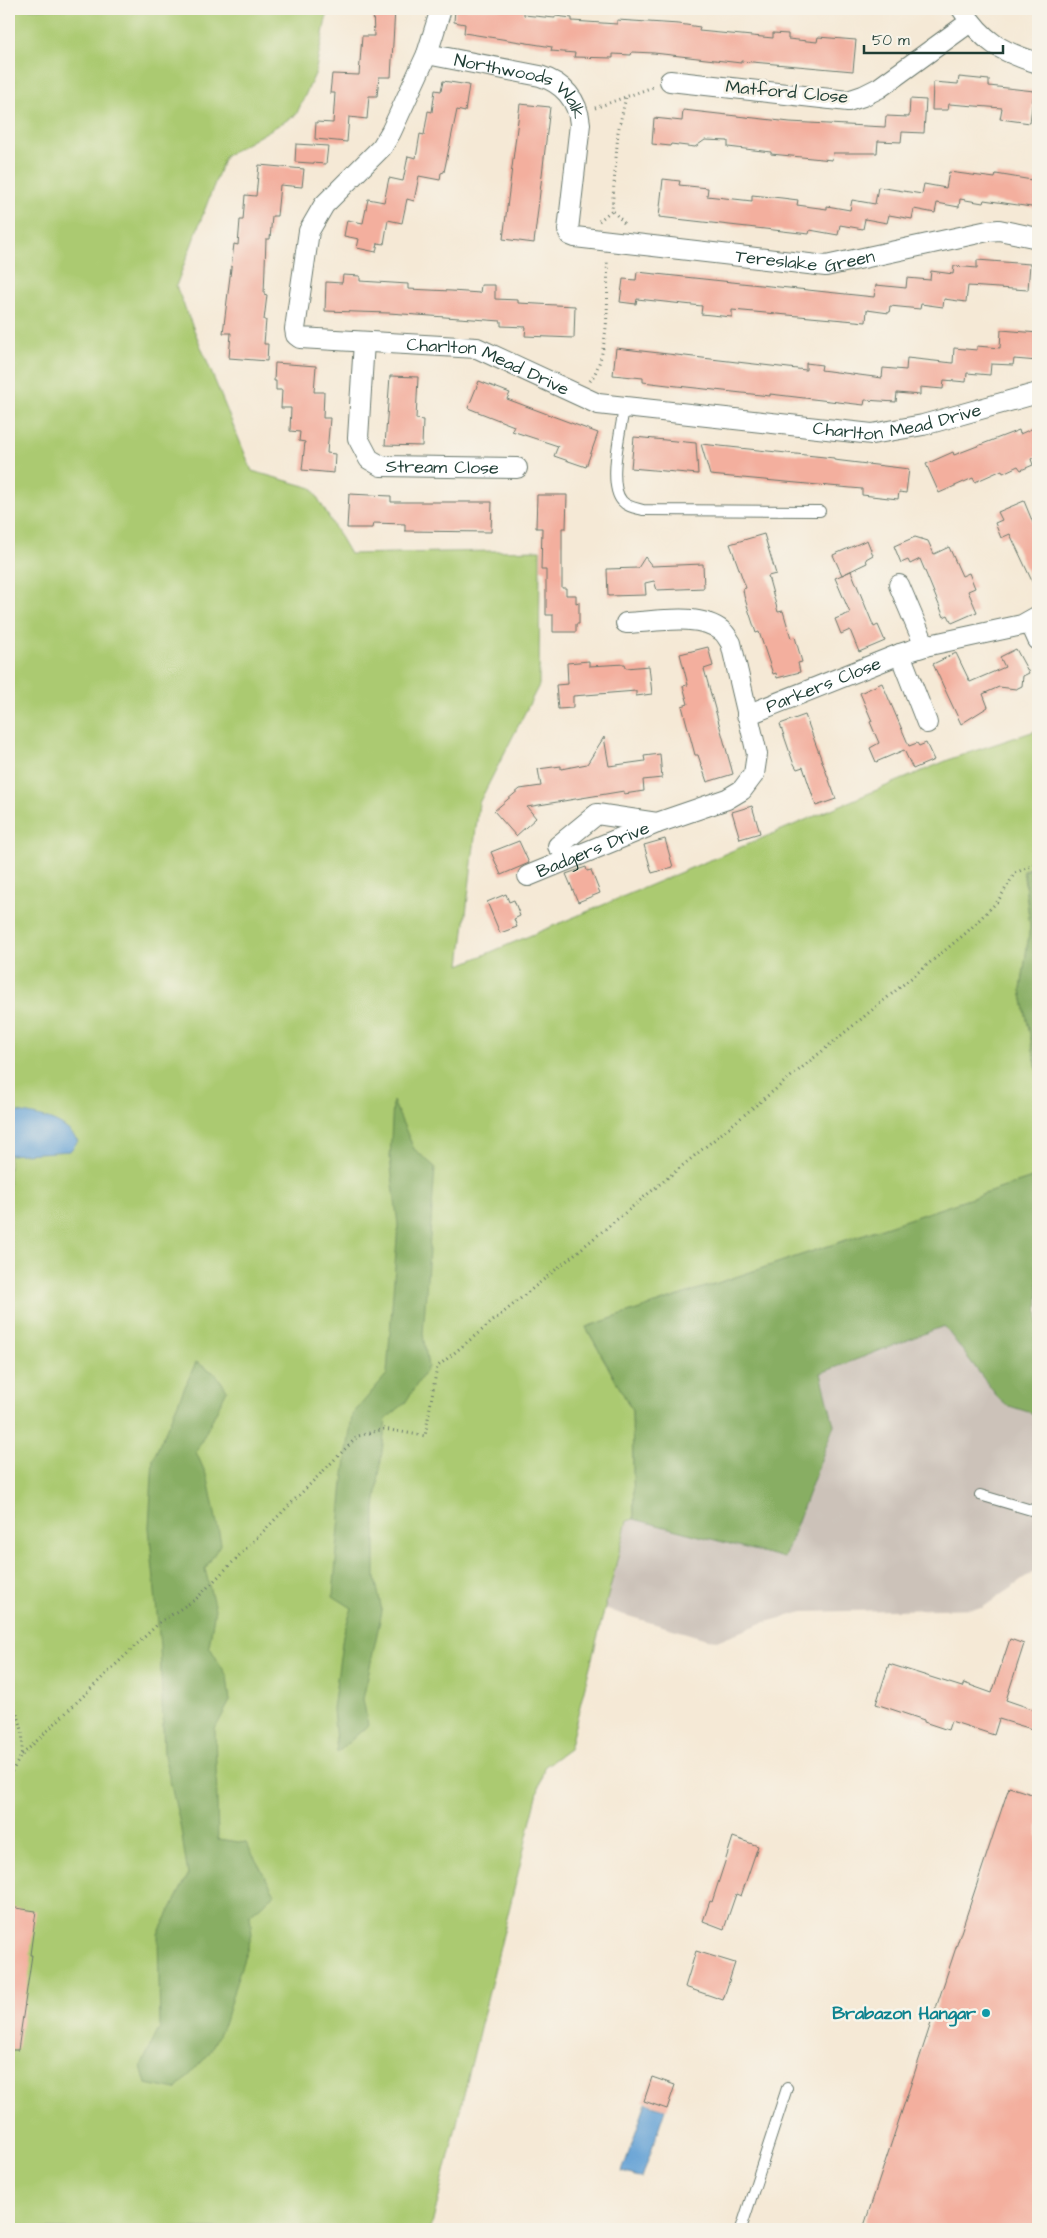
<svg xmlns="http://www.w3.org/2000/svg" width="1047" height="2238" font-family="'Architects Daughter',sans-serif">
<style>
.industrial{fill:#ccc2b9}
.green{fill:#abca71;stroke:#658452}
.forest{fill:#88ae63;stroke:#54764c}
.water{fill:#63a1d5;stroke:#416f84}
.building{fill:#f3af9e}
.lines{fill:none;stroke-linecap:round;stroke-linejoin:round}
.lane-casing{stroke:#6a796d;stroke-width:12}
.street-casing{stroke:#6a796d;stroke-width:22}
.path{stroke:#6a796d;stroke-width:3;stroke-dasharray:1 4;stroke-linecap:butt}
.lane{stroke:#fff;stroke-width:10}
.street{stroke:#fff;stroke-width:20}
.culture-dot{fill:#0f9aa8;stroke:#f7f3e8;stroke-width:2}
.labels{text-anchor:middle;dominant-baseline:central;stroke-width:5;stroke-linejoin:round;paint-order:stroke}
.street-label{font-size:18px;fill:#1f3d34;stroke:#f7f3e8}
.culture-label{font-size:18px;font-weight:bold;fill:#0d838f;stroke:#f7f3e8;text-anchor:end}
</style>
<rect width="100%" height="100%" fill="#f7f3e8"/>
<filter id="ink" filterUnits="userSpaceOnUse"><feTurbulence type="fractalNoise" baseFrequency=".02" numOctaves="2"/><feDisplacementMap in="SourceGraphic" scale="10" xChannelSelector="R" yChannelSelector="G"/><feConvolveMatrix kernelMatrix="1 2 1 2 8 2 1 2 1" color-interpolation-filters="sRGB"/></filter>
<filter id="wash" filterUnits="userSpaceOnUse"><feTurbulence type="fractalNoise" baseFrequency=".0096" numOctaves="4" result="noise"/><feDisplacementMap in="SourceGraphic" scale="20" xChannelSelector="R" yChannelSelector="G"/><feGaussianBlur stdDeviation="1.12" result="paint"/><feColorMatrix in="noise" values="0 0 0 0 0 0 0 0 0 0 0 0 0 0 0 0 0 1.4 0 .05"/><feComposite in="paint" operator="in"/></filter>
<g filter="url(#wash)">
<rect width="100%" height="100%" fill="#f5e9d6"/>
<!-- industrial -->
<polygon class="industrial" points="944,1326 999,1399 1006,1405 1038,1415 1038,1569 982,1608 803,1612 762,1623 719,1640 707,1639 604,1609 627,1521 634,1519 784,1558 834,1425 821,1373"/>
<!-- green -->
<polygon class="green" points="9,9 328,9 315,74 296,115 225,156 176,286 252,471 312,488 350,554 540,550 539,685 479,803 460,965 953,758 1038,730 1038,865 1023,870 1030,926 1021,990 1038,1074 1038,1176 586,1327 632,1410 634,1519 627,1521 569,1749 544,1767 431,2229 9,2229"/>
<!-- forest -->
<g class="forest">
<polygon points="1038,866 1038,1074 1021,990 1030,926 1024,871"/>
<polygon points="393,1101 414,1149 435,1167 423,1334 428,1367 405,1403 386,1419 375,1508 375,1578 382,1611 363,1699 368,1725 337,1753 333,1709 343,1635 352,1608 333,1596 343,1482 352,1415 387,1374 398,1225 390,1159"/>
<polygon points="1038,1176 1038,1415 1006,1405 999,1399 944,1326 821,1373 834,1425 784,1558 634,1519 632,1410 586,1327"/>
<polygon points="196,1362 216,1374 227,1390 196,1452 208,1479 221,1543 205,1569 215,1609 209,1646 227,1676 230,1701 215,1729 218,1839 246,1843 275,1894 250,1915 252,1935 236,1982 225,2022 208,2055 176,2090 146,2084 141,2066 160,2027 158,1934 188,1875 180,1824 164,1755 160,1646 149,1527 153,1459"/>
</g>
<!-- water -->
<g class="water">
<path d="M14 1111C40 1117 62 1118 78 1141L70 1151 9 1155V1112Z"/>
<polygon points="646,2103 665,2109 642,2178 622,2172"/>
</g>
<g id="blocks">
<!-- building -->
<g class="building">
<polygon points="373,9 395,9 391,77 379,77 377,96 369,96 367,119 349,117 347,142 315,139 316,122 333,123 335,93 330,93 332,74 359,75 362,36 374,36"/>
<polygon points="455,9 524,9 524,15 555,18 555,16 572,18 572,21 617,24 617,20 679,24 700,27 699,31 773,38 773,33 788,34 788,39 817,42 818,37 856,40 853,71 741,61 741,63 654,53 632,52 631,55 613,54 613,58 574,57 575,53 551,51 552,47 464,33 465,24 454,22"/>
<polygon points="959,77 989,80 989,86 1034,91 1030,123 1000,119 1002,108 949,104 948,110 932,110 933,82 958,84"/>
<polygon points="443,81 469,85 465,112 457,110 444,172 441,173 440,180 419,176 414,201 407,199 402,223 388,220 384,244 378,243 376,252 357,248 359,239 344,236 347,220 363,223 368,199 384,202 389,178 403,181 408,156 416,158 420,134 424,135 428,111 432,112 435,90 441,91"/>
<polygon points="910,99 926,100 924,133 902,132 901,142 878,141 877,153 833,153 832,160 771,154 771,152 728,147 728,141 705,140 695,147 671,144 670,146 652,144 654,118 682,121 683,110 790,122 885,127 886,116 909,117"/>
<polygon points="520,104 550,107 534,243 503,239"/>
<polygon points="296,144 328,146 326,164 295,162"/>
<polygon points="259,165 304,169 302,187 280,185 277,216 272,216 270,239 266,239 264,294 267,295 264,320 266,320 264,344 268,344 267,361 229,358 231,333 223,333 234,244 238,245 240,220 243,220 245,195 256,196"/>
<polygon points="949,172 995,178 996,174 1038,181 1038,208 984,200 983,203 960,199 959,207 937,203 935,213 914,209 912,219 889,215 887,223 865,219 863,229 840,225 838,235 810,230 809,234 659,217 663,179 680,181 679,185 708,188 707,196 752,201 752,195 782,198 798,200 797,205 827,209 827,206 850,210 852,200 875,204 878,187 922,194 924,184 946,188"/>
<polygon points="977,260 1030,264 1028,290 968,286 966,302 944,299 943,307 921,304 920,309 890,306 889,313 867,310 866,322 732,310 732,317 701,314 702,306 637,299 636,304 620,302 623,279 636,280 637,272 874,297 876,285 906,288 907,278 930,280 931,271 953,274 954,266 977,268"/>
<polygon points="343,275 360,276 360,281 408,284 408,289 451,291 480,293 481,285 495,285 495,299 518,300 518,303 575,306 574,338 525,336 526,327 501,326 501,321 389,313 325,311 326,282 342,283"/>
<polygon points="1001,330 1038,333 1038,361 1014,359 1013,365 991,364 990,375 967,373 966,382 944,380 943,389 920,387 920,395 897,393 896,402 865,400 864,405 770,394 770,396 668,385 643,382 643,378 613,375 616,348 806,370 806,363 822,365 821,370 882,378 883,368 906,370 907,358 953,363 954,348 977,350 977,346 1000,348"/>
<polygon points="275,363 316,366 314,392 324,392 323,418 330,418 327,453 335,454 334,473 302,470 305,442 299,441 300,432 290,431 291,408 281,408 282,390 276,390 276,381 274,381"/>
<polygon points="390,376 418,377 416,419 423,420 422,446 385,445"/>
<polygon points="479,381 510,393 507,399 598,433 586,467 554,456 558,446 512,431 514,426 468,408"/>
<polygon points="1038,426 1038,455 1031,459 1033,465 1021,470 1018,466 1003,473 1002,470 975,482 973,478 939,493 926,464 953,452 954,455 1019,430 1020,434"/>
<polygon points="634,437 696,443 698,474 631,468"/>
<polygon points="701,444 834,458 834,460 909,469 906,493 899,492 898,499 862,495 862,489 710,475"/>
<polygon points="349,494 391,496 391,502 492,502 491,532 405,531 405,524 373,523 372,528 347,528"/>
<polygon points="537,495 567,495 566,528 562,528 562,588 566,588 566,595 576,595 576,603 579,602 579,624 576,624 576,632 553,632 553,615 546,615 546,570 541,570 542,528 536,528"/>
<polygon points="1024,501 1038,535 1038,594 1010,534 1001,538 995,523 1002,520 998,512"/>
<polygon points="764,534 776,574 768,576 778,612 783,611 791,638 795,637 802,662 798,663 800,672 777,678 776,673 773,674 759,632 756,633 744,596 743,589 746,588 730,544"/>
<polygon points="915,537 928,541 934,554 949,547 962,576 969,573 975,588 968,591 977,612 952,623 948,615 944,617 920,559 910,564 908,560 901,563 894,546"/>
<polygon points="867,540 873,555 866,559 867,563 842,575 833,555"/>
<polygon points="645,557 652,566 703,564 704,588 657,590 654,581 645,583 646,595 608,596 607,569 638,568"/>
<polygon points="851,571 874,627 878,625 885,641 859,652 850,630 841,634 835,619 850,613 835,578"/>
<polygon points="708,647 713,666 704,669 733,774 707,782 698,755 695,755 682,706 688,704 683,686 688,685 680,654"/>
<polygon points="1016,649 1029,673 1023,676 1022,686 1016,689 999,687 983,694 988,707 961,724 933,664 956,653 970,682 1005,667 1000,657"/>
<polygon points="589,661 589,666 625,664 626,668 649,666 652,694 636,696 636,691 573,696 573,708 558,709 556,685 568,684 567,663"/>
<polygon points="882,683 909,746 917,743 919,746 926,743 934,760 913,769 904,750 876,762 870,748 879,743 870,722 872,721 860,693"/>
<polygon points="805,715 836,799 816,806 803,767 797,769 793,762 780,724"/>
<polygon points="604,737 609,766 645,761 644,756 660,754 662,778 643,780 644,791 624,794 624,791 527,807 536,818 516,836 494,811 520,789 541,786 538,769 561,766 561,769 587,764"/>
<polygon points="752,806 760,833 740,839 732,812"/>
<polygon points="665,839 673,867 652,873 644,845"/>
<polygon points="519,841 529,863 501,875 491,852"/>
<polygon points="586,867 587,871 591,870 600,893 578,902 566,874"/>
<polygon points="506,894 509,902 514,900 520,916 514,919 517,927 500,933 487,902"/>
<polygon points="1010,1639 1024,1644 1006,1700 1038,1711 1038,1731 999,1719 994,1735 951,1721 948,1730 924,1722 924,1720 876,1704 889,1664 962,1687 964,1683 992,1693"/>
<polygon points="1009,1787 1038,1796 1038,2229 863,2229"/>
<polygon points="733,1837 758,1846 741,1896 736,1894 724,1929 703,1921 710,1901 712,1902"/>
<polygon points="9,1907 36,1911 30,1955 32,1955 18,2050 9,2050"/>
<polygon points="696,1951 735,1963 723,2000 685,1987"/>
<polygon points="652,2077 675,2085 667,2109 644,2101"/>
</g>
</g>
</g>
<g filter="url(#ink)">
<use href="#blocks" fill-opacity="0" stroke="#6a796d" stroke-width="1"/>
<g class="lines">
<!-- lane casing -->
<g class="lane-casing">
<g id="lane">
<path d="M624 408C621 430 607 484 622 501 627 507 636 508 643 510L820 511"/>
<polyline points="980,1495 1038,1512"/>
<polyline points="741,2229 787,2088"/>
</g>
</g>
<!-- street casing -->
<g class="street-casing">
<g id="street">
<path id="s1" d="M441 9 427 54 391 132 382 147 324 205 309 231 295 329 296 335 300 338 477 348 598 404 872 434 923 425 1038 393"/>
<path d="M962 9C983 42 1002 52 1038 63"/>
<path id="s2" d="M427 54 540 76C563 83 578 100 580 124L568 230 570 235 575 237 826 266 988 231 999 230 1038 238"/>
<polyline points="670,81 848,101 863,96 879,88 970,22"/>
<path id="s3" d="M364 342 358 438 369 459 381 466 517 468"/>
<polyline points="899,585 925,646"/>
<polyline points="1030,622 1038,640"/>
<polyline points="900,654 927,723"/>
<path id="s4" d="M747 715 900 654 925 646 1022 625 1038 616"/>
<path d="M558 846 597 814 657 823 727 799 742 790 754 774 757 754 731 643C728 639 726 634 722 631 699 612 655 622 626 623"/>
<path id="s5" d="M528 876 657 823"/>
</g>
</g>
<!-- path -->
<g class="path">
<polyline points="595,108 653,87"/>
<polyline points="599,221 612,210"/>
<polyline points="624,223 612,210 618,132 626,97"/>
<path d="M590 381C610 356 608 291 607 259"/>
<path d="M9 1695C19 1719 26 1729 21 1755"/>
<polyline points="9,1776 21,1756 160,1622 196,1599 358,1436 384,1429 425,1436 437,1367 966,933 998,901 1015,873 1038,863"/>
</g>
<!-- lane -->
<use href="#lane" class="lane"/>
<!-- street -->
<use href="#street" class="street"/>
</g>
</g>
<!-- markers -->
<circle class="culture-dot" cx="986" cy="2013" r="5"/>
<g class="labels">
<!-- street labels -->
<g class="street-label">
<text stroke="none"><textPath href="#s2" startOffset="102">Northwoods Walk</textPath></text>
<text transform="translate(787 92) rotate(5)">Matford Close</text>
<text stroke="none"><textPath href="#s2" startOffset="531">Tereslake Green</textPath></text>
<text stroke="none"><textPath href="#s1" startOffset="565">Charlton Mead Drive</textPath></text>
<text stroke="none"><textPath href="#s1" startOffset="985">Charlton Mead Drive</textPath></text>
<text stroke="none"><textPath href="#s3" startOffset="195">Stream Close</textPath></text>
<text stroke="none"><textPath href="#s4" startOffset="82">Parkers Close</textPath></text>
<text stroke="none"><textPath href="#s5" startOffset="70">Badgers Drive</textPath></text>
</g>
<!-- culture labels -->
<g class="culture-label">
<text x="976" y="2013">Brabazon Hangar</text>
</g>
</g>
<!-- margin -->
<rect width="1047" height="2238" fill="none" stroke="#f7f3e8" stroke-width="30"/>
<!-- scale -->
<path d="M864 45v8h139v-8" fill="none" stroke="#1f3d34" stroke-width="2.5"/>
<text x="872" y="45" font-size="15" fill="#1f3d34" stroke="#f7f3e8" stroke-width="4" paint-order="stroke">50 m</text>
</svg>
